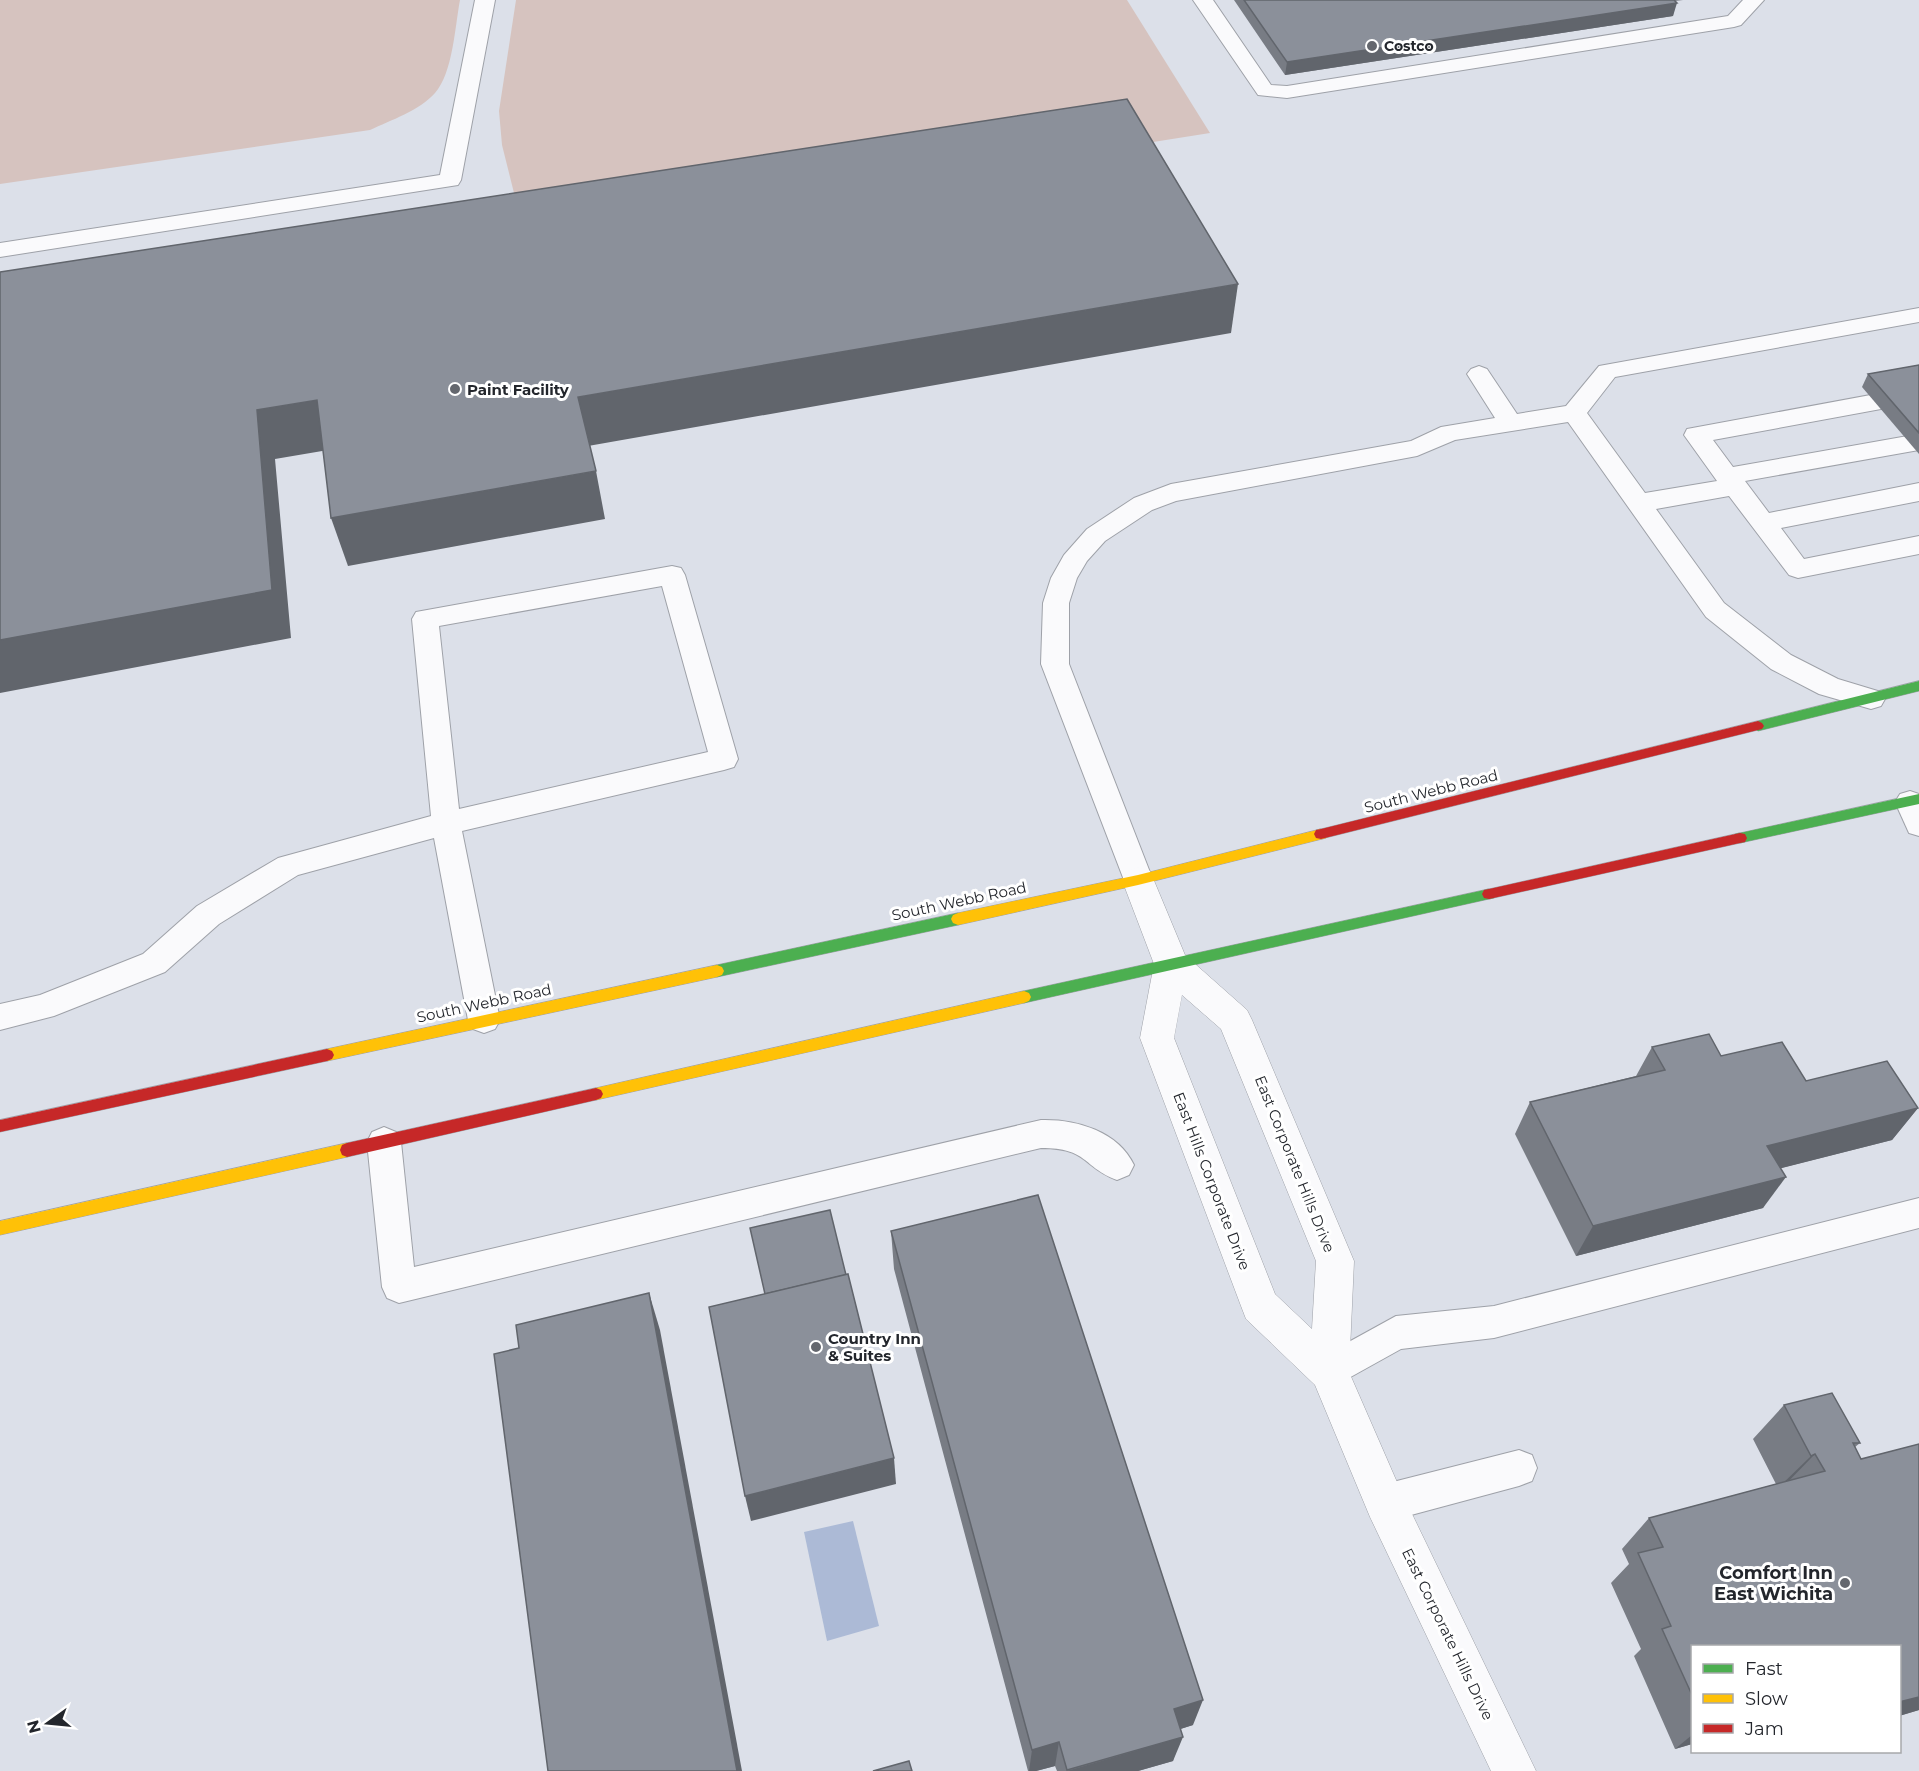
<svg xmlns="http://www.w3.org/2000/svg" width="1919" height="1771" font-family="Montserrat,sans-serif">
<style>
.green{fill:#d6c3bf}
.water{fill:#acbad6}
.lines{fill:none;stroke-linecap:round;stroke-linejoin:round}
.lane-casing{stroke:#9ea1a8;stroke-width:2}
.street-casing{stroke:#9ea1a8;stroke-width:1}
.fast-casing{stroke:#9ea1a8;stroke-width:1}
.slow-casing{stroke:#9ea1a8;stroke-width:1}
.jam-casing{stroke:#9ea1a8;stroke-width:1}
.lane{fill:#fafafc;fill-rule:evenodd}
.street{fill:#fafafc;fill-rule:evenodd}
.fast{fill:#4caf50;fill-rule:evenodd}
.slow{fill:#ffc107;fill-rule:evenodd}
.jam{fill:#c62828;fill-rule:evenodd}
.wall{fill:#787c84}
.shaded-wall{fill:#61656c}
.building{fill:#8b909a;stroke:#61656c;stroke-width:1.5}
.poi-dot{fill:#64676e;stroke:#fff;stroke-width:2}
.labels{text-anchor:middle;dominant-baseline:central;stroke-width:6;stroke-linejoin:round;paint-order:stroke}
.far-poi-label{font-size:14px;font-weight:bold;fill:#23262c;stroke:#fff;text-anchor:start}
.poi-label{font-size:15px;font-weight:bold;fill:#23262c;stroke:#fff;text-anchor:start}
.street-label{font-size:15px;fill:#23262c;stroke:#fff}
.near-poi-label{font-size:18px;font-weight:bold;fill:#23262c;stroke:#fff;text-anchor:end}
</style>
<rect width="100%" height="100%" fill="#dce0e9"/>
<!-- green -->
<g class="green">
<path d="M0 0H460C455 26 453 73 435 93 419 111 391 120 370 130L0 184Z"/>
<polygon points="516,0 1127,0 1210,133 526,241 502,145 499,111"/>
</g>
<!-- water -->
<polygon class="water" points="853,1521 879,1626 827,1641 804,1532"/>
<g class="lines">
<!-- lane casing -->
<g class="lane-casing">
<g id="lane">
<polygon points="475,0 495,0 461,180 458,185 0,257 0,243 440,175"/>
<polygon points="1193,0 1213,0 1271,85 1287,86 1728,16 1743,0 1764,0 1741,25 1734,27 1287,98 1258,95"/>
<polygon points="1919,308 1919,322 1615,377 1587,413 1645,493 1717,481 1684,435 1687,429 1919,386 1919,402 1713,440 1733,467 1919,434 1919,450 1745,481 1769,513 1919,483 1919,501 1781,528 1804,559 1919,536 1919,554 1798,578 1789,575 1729,496 1656,509 1724,603 1791,655 1838,679 1881,692 1885,699 1881,706 1871,709 1819,694 1771,669 1706,617 1568,422 1455,440 1417,456 1176,501 1152,510 1105,541 1087,561 1077,578 1069,603 1069,664 1153,880 1149,888 1138,892 1127,888 1041,664 1043,603 1051,578 1064,555 1087,529 1134,498 1171,484 1411,441 1441,427 1495,418 1467,374 1471,369 1479,366 1487,369 1517,414 1566,406 1599,366"/>
<path d="M672 566 681 568 685 575 738 759 734 767 724 770 462 831 500 1020 495 1029 484 1033 473 1029 468 1020 434 838 298 875 219 924 165 972 54 1016 0 1030V1004L40 995 143 954 197 906 278 858 431 816 412 619 416 612ZM662 586 708 752 459 809 439 626Z"/>
<polygon points="1910,791 1919,794 1919,836 1909,833 1895,802 1900,794"/>
<path d="M1041 1120C1076 1119 1118 1131 1134 1165L1129 1175 1117 1180C1082 1167 1089 1148 1041 1148L399 1303 387 1298 382 1287 367 1142 372 1132 384 1127 396 1132 401 1142 414 1267Z"/>
<polygon points="1919,1198 1919,1228 1494,1338 1401,1349 1329,1389 1316,1384 1311,1372 1316,1360 1396,1316 1494,1306"/>
<polygon points="1519,1450 1532,1455 1537,1468 1532,1481 1519,1486 1385,1522 1372,1516 1366,1503 1372,1490 1385,1484"/>
</g>
</g>
<!-- street casing -->
<g class="street-casing">
<path id="street" d="M1138 867 1150 871 1185 955 1247 1010 1252 1020 1354 1261 1349 1372 1400 1489 1536 1771H1491L1370 1517 1315 1385 1246 1319 1241 1306 1140 1038 1154 964 1122 880 1126 871ZM1182 995 1221 1029 1316 1261 1312 1329 1275 1294 1174 1038Z"/>
</g>
<!-- fast casing -->
<g class="fast-casing">
<g id="fast">
<polygon points="1919,681 1919,691 1758,731 1752,726 1758,721"/>
<polygon points="1919,794 1919,804 1740,843 1735,842 1733,838 1735,834 1740,833"/>
<polygon points="1489,889 1494,890 1496,894 1494,898 1489,899 1024,1003 1019,1001 1017,997 1019,993 1024,991"/>
<polygon points="958,913 963,915 965,919 963,923 958,925 717,977 712,975 710,971 712,967 717,965"/>
</g>
</g>
<!-- slow casing -->
<g class="slow-casing">
<g id="slow">
<polygon points="1321,829 1326,830 1328,834 1326,838 1138,885 958,925 953,923 951,919 953,915 958,913 1138,875"/>
<polygon points="717,965 722,967 724,971 722,975 717,977 327,1061 322,1059 320,1055 322,1051 327,1049"/>
<polygon points="1024,991 1029,993 1031,997 1029,1001 1024,1003 596,1100 591,1098 589,1094 591,1090 596,1088"/>
<polygon points="347,1143 352,1145 354,1150 352,1155 347,1157 0,1235 0,1221"/>
</g>
</g>
<!-- jam casing -->
<g class="jam-casing">
<g id="jam">
<polygon points="1758,721 1762,723 1764,726 1762,729 1321,839 1316,838 1314,834 1316,830 1321,829"/>
<polygon points="1740,833 1745,834 1747,838 1745,842 1740,843 1489,899 1484,898 1482,894 1484,890 1489,889"/>
<polygon points="327,1049 332,1051 334,1055 332,1059 327,1061 0,1132 0,1120"/>
<polygon points="596,1088 601,1090 603,1094 601,1098 596,1100 347,1157 342,1155 340,1150 342,1145 347,1143"/>
</g>
</g>
<!-- lane -->
<use href="#lane" class="lane"/>
<!-- street -->
<use href="#street" class="street"/>
<!-- fast -->
<use href="#fast" class="fast"/>
<!-- slow -->
<use href="#slow" class="slow"/>
<!-- jam -->
<use href="#jam" class="jam"/>
</g>
<!-- wall -->
<g class="wall">
<polygon points="1234,0 1683,0 1675,1 1673,16 1285,75"/>
<polygon points="1919,365 1919,454 1862,387 1868,374"/>
<polygon points="1652,1047 1721,1056 1806,1081 1918,1108 1892,1140 1781,1168 1763,1208 1576,1256 1515,1134 1530,1102 1636,1076"/>
<polygon points="891,1231 1193,1725 1180,1729 1173,1761 1138,1771 1057,1771 1055,1766 1036,1771 1028,1771 894,1269"/>
<polygon points="1784,1405 1860,1443 1855,1447 1861,1459 1919,1444 1919,1710 1899,1716 1899,1647 1692,1647 1692,1744 1675,1749 1634,1656 1641,1649 1611,1583 1629,1564 1622,1549 1649,1518 1776,1484 1753,1439"/>
</g>
<!-- shaded-wall -->
<g class="shaded-wall">
<polygon points="1677,3 1673,16 1285,75 1287,62"/>
<polygon points="1238,284 1231,333 588,446 578,397"/>
<polygon points="317,400 334,449 275,459 291,638 0,693 0,640 257,410"/>
<polygon points="596,471 605,519 348,566 331,518"/>
<polygon points="1918,1108 1892,1140 1746,1177 1767,1146"/>
<polygon points="1786,1177 1763,1208 1576,1256 1593,1226"/>
<polygon points="649,1293 660,1330 742,1771 737,1771"/>
<polygon points="1815,1454 1783,1487 1778,1488 1811,1456"/>
<polygon points="894,1458 896,1484 751,1521 745,1496"/>
<polygon points="1919,1697 1919,1710 1899,1716 1899,1702"/>
<polygon points="1203,1700 1193,1725 1165,1734 1174,1709"/>
<polygon points="1692,1735 1692,1744 1675,1749"/>
<polygon points="1183,1737 1173,1761 1138,1771 1067,1771"/>
<polygon points="1059,1742 1055,1766 1036,1771 1029,1771 1032,1750"/>
</g>
<!-- building -->
<g class="building">
<polygon points="1244,0 1674,0 1677,3 1287,62"/>
<polygon points="1127,99 1238,284 578,397 596,471 331,518 317,400 257,410 272,590 0,640 0,272"/>
<polygon points="1919,365 1919,433 1868,374"/>
<polygon points="1709,1034 1721,1056 1782,1042 1806,1081 1887,1061 1918,1108 1767,1146 1786,1177 1593,1226 1530,1102 1665,1070 1652,1047"/>
<polygon points="1038,1195 1203,1700 1174,1709 1183,1737 1067,1770 1059,1742 1032,1750 891,1231"/>
<polygon points="830,1210 846,1275 765,1294 750,1228"/>
<polygon points="848,1274 894,1458 745,1496 709,1307"/>
<polygon points="649,1293 737,1771 548,1771 494,1354 519,1348 516,1325"/>
<polygon points="1832,1393 1860,1443 1853,1443 1861,1459 1919,1444 1919,1697 1899,1702 1899,1647 1692,1647 1692,1695 1662,1629 1671,1626 1638,1553 1663,1547 1649,1518 1825,1471 1815,1454 1811,1456 1784,1405"/>
<polygon points="909,1761 912,1771 873,1771"/>
</g>
<!-- markers -->
<g class="poi-dot">
<circle cx="1372" cy="46" r="6"/>
<circle cx="455" cy="389" r="6"/>
<circle cx="816" cy="1347" r="6"/>
<circle cx="1845" cy="1583" r="6"/>
</g>
<g class="labels">
<!-- far-poi labels -->
<g class="far-poi-label">
<text x="1384" y="46">Costco</text>
</g>
<!-- poi labels -->
<g class="poi-label">
<text x="467" y="389">Paint Facility</text>
<text x="828" y="1338">Country Inn<tspan x="828" dy="17">&amp; Suites</tspan></text>
</g>
<!-- street labels -->
<g class="street-label">
<text transform="translate(1431 791) rotate(-14)">South Webb Road</text>
<text transform="translate(959 901) rotate(-12)">South Webb Road</text>
<text transform="translate(484 1003) rotate(-12)">South Webb Road</text>
<text transform="translate(1295 1164) rotate(68)">East Corporate Hills Drive</text>
<text transform="translate(1212 1181) rotate(69)">East Hills Corporate Drive</text>
<text transform="translate(1448 1634) rotate(64)">East Corporate Hills Drive</text>
</g>
<!-- near-poi labels -->
<g class="near-poi-label">
<text x="1833" y="1573">Comfort Inn<tspan x="1833" dy="21">East Wichita</tspan></text>
</g>
</g>
<!-- legend -->
<rect x="1691" y="1645" width="210" height="108" fill="#ffffff" stroke="#a7a8ab" stroke-width="1.5"/>
<rect x="1703" y="1664" width="30" height="9" fill="#4caf50" stroke="#a7a8ab" stroke-width="1.5"/>
<text x="1745" y="1675" font-size="18" fill="#23262c">Fast</text>
<rect x="1703" y="1694" width="30" height="9" fill="#ffc107" stroke="#a7a8ab" stroke-width="1.5"/>
<text x="1745" y="1705" font-size="18" fill="#23262c">Slow</text>
<rect x="1703" y="1724" width="30" height="9" fill="#c62828" stroke="#a7a8ab" stroke-width="1.5"/>
<text x="1745" y="1735" font-size="18" fill="#23262c">Jam</text>
<!-- north arrow -->
<g transform="translate(48 1723) rotate(255)" stroke="#ffffff" stroke-width="4.5" paint-order="stroke">
<path d="M0-4.5L10 22L0 15L-10 22Z" fill="#23262c"/>
<text y="-9" font-size="16" font-weight="bold" text-anchor="middle" fill="#23262c">N</text>
</g>
</svg>
